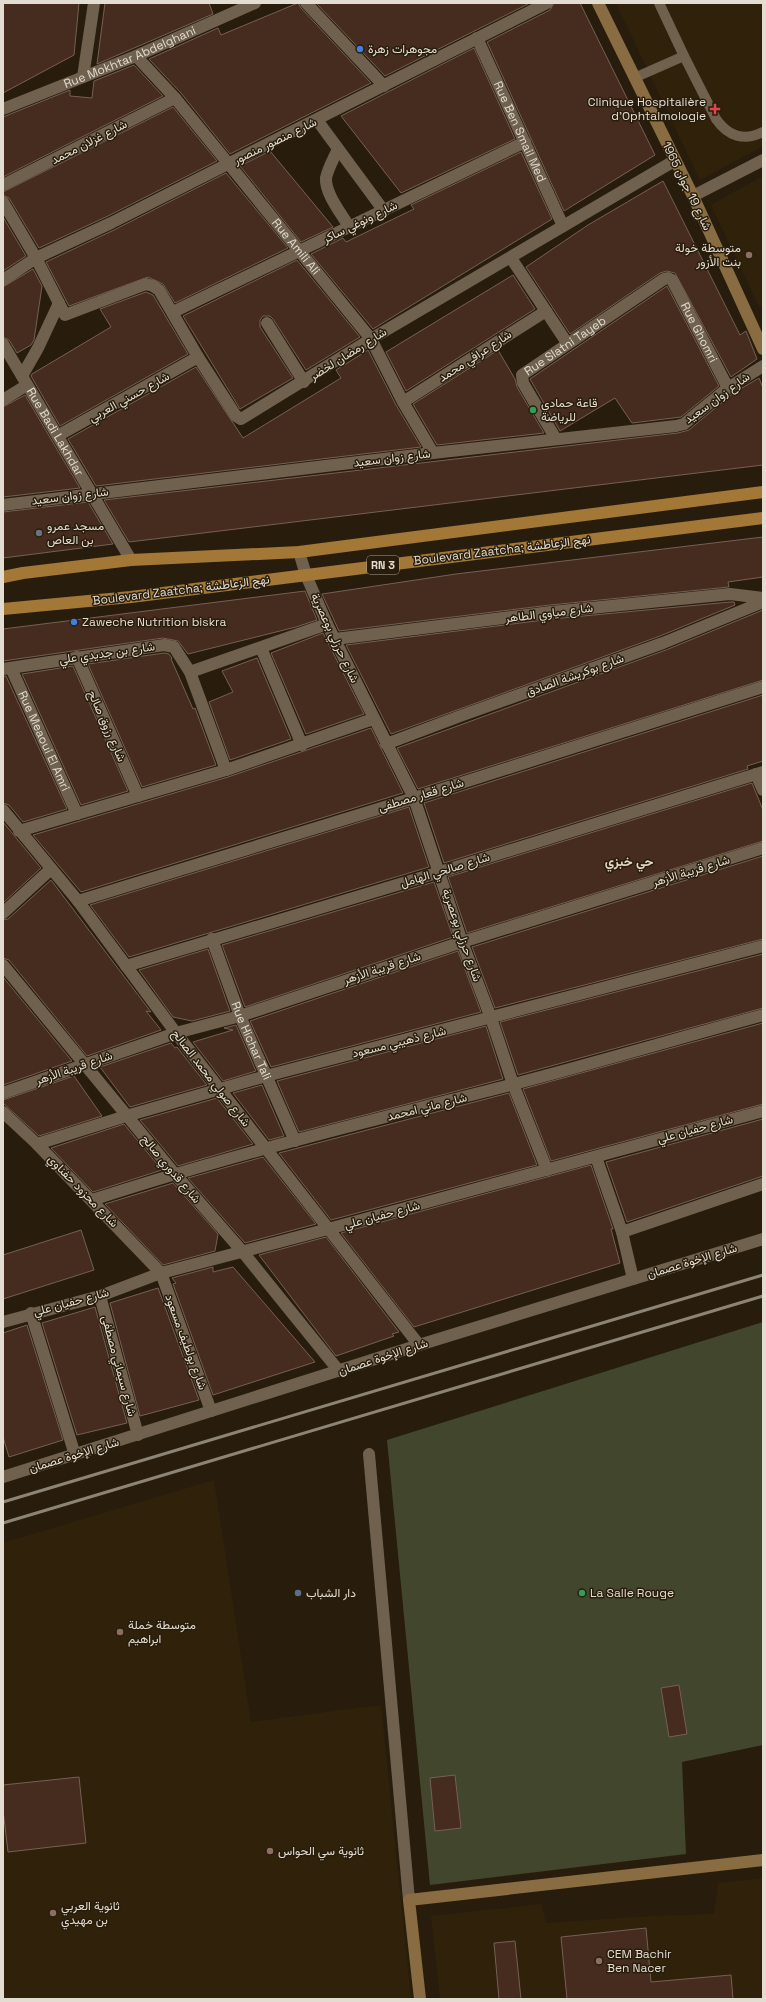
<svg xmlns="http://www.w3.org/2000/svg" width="766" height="2002" font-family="'Space Grotesk',Vazirmatn,sans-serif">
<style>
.built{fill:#30220a}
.green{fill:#42462c}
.building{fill:#462c1e;stroke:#765f55}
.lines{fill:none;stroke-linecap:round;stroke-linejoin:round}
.lane{stroke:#6f614e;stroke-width:10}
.street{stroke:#6f614e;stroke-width:12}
.secondary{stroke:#896c41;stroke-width:12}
.primary{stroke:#a37735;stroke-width:12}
.rail{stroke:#8c8476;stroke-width:3}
.shop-dot{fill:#3f7fe0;stroke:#281d0c;stroke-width:1.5}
.health-dot{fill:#e0444e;stroke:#281d0c;stroke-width:1.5}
.education-dot{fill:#8d6e63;stroke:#281d0c;stroke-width:1.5}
.leisure-dot{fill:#2e9e5b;stroke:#281d0c;stroke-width:1.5}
.worship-dot{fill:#6b7280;stroke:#281d0c;stroke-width:1.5}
.service-dot{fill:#5c6f8a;stroke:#281d0c;stroke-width:1.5}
.labels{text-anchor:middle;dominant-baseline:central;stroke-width:3;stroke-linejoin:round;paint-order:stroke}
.shield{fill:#281d0c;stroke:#aba396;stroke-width:1}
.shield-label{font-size:11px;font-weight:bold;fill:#e3dcd1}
.poi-label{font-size:12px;fill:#e3dcd1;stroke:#281d0c;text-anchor:start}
.street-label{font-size:12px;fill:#e3dcd1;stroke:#281d0c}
.neighbourhood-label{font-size:13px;font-weight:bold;fill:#e5d6c1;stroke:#281d0c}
</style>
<rect width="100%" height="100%" fill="#281d0c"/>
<!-- built -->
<g class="built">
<polygon points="616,3 763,3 763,146 700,180"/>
<polygon points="763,176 763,305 759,306 711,205"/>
<polygon points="214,1480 251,1722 381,1705 411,1999 3,1999 3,1543"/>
<polygon points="763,1878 763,1999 440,1999 431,1916 541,1904 546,1923 652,1916 714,1914 718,1883"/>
</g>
<!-- green -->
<polygon class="green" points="763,1322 763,1745 682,1762 686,1854 430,1885 387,1440"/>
<!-- building -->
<g class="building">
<polygon points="3,3 79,3 74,55 3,93"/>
<polygon points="105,3 209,3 213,14 97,64"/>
<polygon points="298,3 301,8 371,83 230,154 181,93 149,59 218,28 221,35"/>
<polygon points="316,3 530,3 385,76"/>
<polygon points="554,3 580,3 655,155 564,211 487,42 550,10"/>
<polygon points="474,48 515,139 401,193 341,116"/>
<polygon points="134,65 163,96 3,177 3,117 70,90 70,96 92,98 94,81"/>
<polygon points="173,107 217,161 108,216 39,248 9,198 3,195 3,192"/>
<polygon points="270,151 333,227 301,242 240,166"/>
<polygon points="521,152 552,219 373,329 311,254 343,238 346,242 414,209 411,205"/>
<polygon points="226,173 288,248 175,303 163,284 148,277 69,306 46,262 114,230"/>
<polygon points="663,181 740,335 746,331 757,359 731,377 675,273 667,271 660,273 570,334 526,267 588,225"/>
<polygon points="3,217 26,256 3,271"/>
<polygon points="297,260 360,337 306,370 273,319 270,316 263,316 260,320 260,327 293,378 240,409 183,316"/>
<polygon points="33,269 42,286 34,340 31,345 17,353 9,340 3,337 3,287"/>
<polygon points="513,275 535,309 406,391 386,352"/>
<polygon points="667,286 719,386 681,417 632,423 615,398 560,431 530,379"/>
<polygon points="146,292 153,295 188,354 60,426 31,376 32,374 111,327 100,309"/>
<polygon points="368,350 396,405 421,447 96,486 68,439 196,367 243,438 341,378 336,370"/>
<polygon points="498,350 515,379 517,387 544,433 437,445 413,404"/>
<polygon points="759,378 763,388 763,465 129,542 104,500 678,433 689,430 732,394"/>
<polygon points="25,395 45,429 80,488 3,497 3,407"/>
<polygon points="88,502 113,544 3,558 3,512"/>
<polygon points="763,537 763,577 728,582 729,587 550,605 339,631 322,594 456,574"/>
<polygon points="305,591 317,620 296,627 188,654 178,641 163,638 3,661 3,629"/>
<polygon points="730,602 734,602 735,605 660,636 391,734 346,645 552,619"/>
<polygon points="763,610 763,680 418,789 397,748 666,650"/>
<polygon points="323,633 364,714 306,734 271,653"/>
<polygon points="164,653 169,654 172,658 171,659 193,709 195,708 216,765 142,787 88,664"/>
<polygon points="257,658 291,739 230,760 209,702 233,692 222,671"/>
<polygon points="73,666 128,791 81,805 22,674"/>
<polygon points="3,676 6,676 67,809 23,822 9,805 3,803"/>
<polygon points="763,695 763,761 747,766 748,769 444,863 424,803"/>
<polygon points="371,728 403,793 81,892 33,835 228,777"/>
<polygon points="752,783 763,810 763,841 467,933 448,877"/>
<polygon points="409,807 429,867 129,957 90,905"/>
<polygon points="3,822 41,868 3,903"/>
<polygon points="763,856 763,939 495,1008 472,947"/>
<polygon points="51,880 151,1012 146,1011 161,1030 87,1056 9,960 3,958 3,920 8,919"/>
<polygon points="434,882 453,937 245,1007 222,945"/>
<polygon points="208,949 230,1011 192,1021 173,1017 139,970"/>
<polygon points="458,951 481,1012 271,1067 250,1021"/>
<polygon points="763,954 763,1008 518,1075 500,1022"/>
<polygon points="3,977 72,1061 3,1085"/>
<polygon points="763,1023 763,1104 551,1161 523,1089"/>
<polygon points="236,1025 256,1071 223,1081 193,1042 233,1030 224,1028"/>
<polygon points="486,1026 503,1079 299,1132 277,1081"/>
<polygon points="171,1043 175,1048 177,1047 207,1085 130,1107 100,1067"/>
<polygon points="74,1076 102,1116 39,1136 3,1103 3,1100"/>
<polygon points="262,1085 284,1136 269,1140 233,1093"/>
<polygon points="509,1093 537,1165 331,1220 279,1153"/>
<polygon points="217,1098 253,1144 178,1166 140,1120"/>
<polygon points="763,1119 763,1176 627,1222 606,1162"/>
<polygon points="124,1124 162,1170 93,1192 51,1148"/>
<polygon points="263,1157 316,1224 245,1243 188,1178"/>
<polygon points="591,1165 613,1229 611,1229 620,1263 414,1327 341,1233"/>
<polygon points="173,1183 218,1234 215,1251 163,1265 105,1204"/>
<polygon points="81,1230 94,1270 3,1299 3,1255"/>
<polygon points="326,1237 399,1332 392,1334 394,1336 336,1356 259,1255"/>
<polygon points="213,1267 213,1272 233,1267 315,1362 213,1395 173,1284 176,1283 172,1278"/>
<polygon points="158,1288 199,1400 140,1416 110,1303"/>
<polygon points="95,1307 127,1423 77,1435 42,1323"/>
<polygon points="27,1325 63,1440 9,1457 3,1437 3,1333"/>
<polygon points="679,1685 687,1734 669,1737 661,1688"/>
<polygon points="455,1775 461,1828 435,1831 430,1778"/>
<polygon points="79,1777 86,1843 8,1852 3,1810 3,1785"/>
<polygon points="646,1928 651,1982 731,1975 733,1999 567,1999 561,1937"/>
<polygon points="515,1941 521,1999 499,1999 494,1943"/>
</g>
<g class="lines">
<!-- lane -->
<g class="lane">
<path d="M659 3 684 56 716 119C728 136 744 142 763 132"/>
<polyline points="634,78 684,56"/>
</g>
<!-- street -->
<g class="street">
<polyline points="306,3 384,86"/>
<path id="s1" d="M477 38 563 226"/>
<path id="s2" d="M136 56 175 98 371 339 403 402 433 453"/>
<polyline points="83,77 94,3"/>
<path id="s3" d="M3 109 136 56 255 3"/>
<polyline points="317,120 384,211"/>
<path d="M338 149C334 158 328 168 326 178 325 194 342 214 349 227"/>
<polyline points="3,185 175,98"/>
<polyline points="693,196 763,160"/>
<polyline points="3,202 36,258 65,315 146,284 153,286 159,290 198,357 236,416 241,419 371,339 674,161"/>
<polyline points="511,258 567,343"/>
<polyline points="3,280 36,258 111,223 547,3"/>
<polyline points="173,312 525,142"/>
<polyline points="267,323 304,382"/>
<path id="s4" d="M3 344C46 416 88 488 131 560"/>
<polyline points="22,376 38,348 59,303"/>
<polyline points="3,400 27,385"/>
<polyline points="403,402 546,311"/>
<polyline points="59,435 198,357"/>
<path id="s5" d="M556 439 523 383 522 375 664 279 668 278 672 280 728 388"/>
<polyline points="3,505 433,453 676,426 684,424 728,388 763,366"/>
<polyline points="299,552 306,575 327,624 414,798 462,942 491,1018 513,1084 547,1170"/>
<polyline points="335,639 551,612 730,594 763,598"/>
<polyline points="261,648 302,745"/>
<polyline points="77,657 138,796"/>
<path id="s6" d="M11 668 77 814"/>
<polyline points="3,669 164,645 174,647 190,672 226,770"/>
<polyline points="190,672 327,624"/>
<polyline points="386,744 463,715 663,643 763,602"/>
<polyline points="756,774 763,790"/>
<polyline points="3,810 78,901 176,1033 419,1345"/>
<polyline points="19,831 226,770 373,719"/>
<polyline points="78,901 414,798 763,687"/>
<polyline points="3,913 51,869"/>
<path id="s7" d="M212 939 240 1016 295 1141"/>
<polyline points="3,965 174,1173 242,1251 339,1371"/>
<polyline points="126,966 440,872 763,772"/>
<polyline points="3,1093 176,1033 240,1016 462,942 763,848"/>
<polyline points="3,1112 37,1144 161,1273 211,1411"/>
<polyline points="37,1144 126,1116 266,1076 763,946"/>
<polyline points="596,1157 622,1232 633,1279"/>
<path d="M92 1200C230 1155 370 1121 510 1085 595 1063 679 1038 763 1015"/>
<polyline points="622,1232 763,1184"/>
<polyline points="100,1296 138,1435"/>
<polyline points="31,1313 75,1455"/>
<polyline points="3,1322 100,1296 161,1273 328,1229 763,1111"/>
<polyline points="369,1454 409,1900"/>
<polyline points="3,1477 419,1345 763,1239"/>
</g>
<!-- secondary -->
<g class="secondary">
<polyline points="598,3 693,196 763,349"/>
<polyline points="420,1999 409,1900 763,1860"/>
</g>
<!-- primary -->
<g class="primary">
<polyline points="3,577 23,573 131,560 299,552 763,492"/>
<polyline points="3,609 131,597 763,518"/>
</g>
<!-- rail -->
<g class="rail">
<polyline points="3,1502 763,1275"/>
<polyline points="3,1523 763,1296"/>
</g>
</g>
<!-- markers -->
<g class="shop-dot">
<circle cx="360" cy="49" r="4"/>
<circle cx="74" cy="622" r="4"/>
</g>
<path class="health-dot" d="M713 103h4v4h4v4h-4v4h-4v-4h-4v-4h4z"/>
<g class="education-dot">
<circle cx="749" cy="255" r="4"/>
<circle cx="120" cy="1632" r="4"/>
<circle cx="270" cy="1851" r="4"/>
<circle cx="53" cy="1913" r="4"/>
<circle cx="599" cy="1961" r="4"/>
</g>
<g class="leisure-dot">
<circle cx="533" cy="410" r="4"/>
<circle cx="582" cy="1593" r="4"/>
</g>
<circle class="worship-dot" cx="39" cy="533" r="4"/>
<circle class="service-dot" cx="298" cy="1593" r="4"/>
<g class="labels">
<!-- shield labels -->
<rect class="shield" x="367" y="556" width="32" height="18" rx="3"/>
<g class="shield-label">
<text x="383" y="565">RN 3</text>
</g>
<!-- poi labels -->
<g class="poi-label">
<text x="368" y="49">مجوهرات زهرة</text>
<text x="706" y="102" text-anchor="end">Clinique Hospitalière<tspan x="706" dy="14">d'Ophtalmologie</tspan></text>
<text x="741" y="248" text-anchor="end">متوسطة خولة<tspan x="741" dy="14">بنت الأزور</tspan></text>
<text x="541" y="403">قاعة حمادي<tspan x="541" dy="14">للرياضة</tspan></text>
<text x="47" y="526">مسجد عمرو<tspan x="47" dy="14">بن العاص</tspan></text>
<text x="82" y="622">Zaweche Nutrition biskra</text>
<text x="306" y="1593">دار الشباب</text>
<text x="590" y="1593">La Salle Rouge</text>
<text x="128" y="1625">متوسطة خملة<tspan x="128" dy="14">ابراهيم</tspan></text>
<text x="278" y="1851">ثانوية سي الحواس</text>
<text x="61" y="1906">ثانوية العربي<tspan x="61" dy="14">بن مهيدي</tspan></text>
<text x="607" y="1954">CEM Bachir<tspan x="607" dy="14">Ben Nacer</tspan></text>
</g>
<!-- street labels -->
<g class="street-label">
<text stroke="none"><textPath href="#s3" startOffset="137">Rue Mokhtar Abdelghani</textPath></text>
<text stroke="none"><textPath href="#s1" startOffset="103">Rue Ben Smail Med</textPath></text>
<text transform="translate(275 141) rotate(-26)">شارع منصور منصور</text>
<text transform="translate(89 142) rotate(-27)">شارع غزلان محمد</text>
<text transform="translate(687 186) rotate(64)">شارع 19 جوان 1965</text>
<text transform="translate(360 222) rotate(-26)">شارع ونوغي ساكر</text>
<text stroke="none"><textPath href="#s2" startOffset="249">Rue Amili Ali</textPath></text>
<text stroke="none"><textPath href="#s5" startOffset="312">Rue Ghomri</textPath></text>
<text stroke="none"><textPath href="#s5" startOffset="125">Rue Slatni Tayeb</textPath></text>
<text transform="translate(348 354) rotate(-32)">شارع رمضان لخضر</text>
<text transform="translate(475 356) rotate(-33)">شارع عرافي محمد</text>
<text transform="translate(129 397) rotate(-29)">شارع حسني العربي</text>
<text transform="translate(717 398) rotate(-36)">شارع زوان سعيد</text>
<text stroke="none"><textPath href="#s4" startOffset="102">Rue Badi Lakhdar</textPath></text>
<text transform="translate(392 458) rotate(-7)">شارع زوان سعيد</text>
<text transform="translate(70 496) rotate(-7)">شارع زوان سعيد</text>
<text transform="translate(502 550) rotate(-7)">Boulevard Zaatcha; نهج الزعاطشة</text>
<text transform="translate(181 590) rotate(-7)">Boulevard Zaatcha; نهج الزعاطشة</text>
<text transform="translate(549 613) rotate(-7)">شارع مياوي الطاهر</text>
<text transform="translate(335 638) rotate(65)">شارع حرزلي بوعصرية</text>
<text transform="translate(107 653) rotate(-8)">شارع بن جديدي علي</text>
<text transform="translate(575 675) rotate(-20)">شارع بوكريشة الصادق</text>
<text transform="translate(107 726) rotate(66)">شارع رزوق صالح</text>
<text stroke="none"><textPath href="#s6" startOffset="80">Rue Meaoui El Amri</textPath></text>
<text transform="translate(421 795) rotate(-17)">شارع قعار مصطفى</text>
<text transform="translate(445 870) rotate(-17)">شارع صالحي الهامل</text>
<text transform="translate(691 871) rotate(-17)">شارع قريبة الأزهر</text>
<text transform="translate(462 935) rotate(71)">شارع حرزلي بوعصرية</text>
<text transform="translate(382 968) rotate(-18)">شارع قريبة الأزهر</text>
<text stroke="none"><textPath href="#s7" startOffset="109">Rue Hichar Tali</textPath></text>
<text transform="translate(399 1042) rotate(-14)">شارع ذهيبي مسعود</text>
<text transform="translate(74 1068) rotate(-19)">شارع قريبة الأزهر</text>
<text transform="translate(211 1078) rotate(52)">شارع صولي محمد الصالح</text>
<text transform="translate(427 1107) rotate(-14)">شارع ماني امحمد</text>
<text transform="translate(695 1129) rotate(-15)">شارع حفيان علي</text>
<text transform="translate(171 1169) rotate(50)">شارع قدوري صالح</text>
<text transform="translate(83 1191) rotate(46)">شارع محزود حفناوي</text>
<text transform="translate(382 1215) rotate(-15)">شارع حفيان علي</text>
<text transform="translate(692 1261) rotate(-17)">شارع الإخوة عصمان</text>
<text transform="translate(71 1302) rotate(-15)">شارع حفيان علي</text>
<text transform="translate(186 1342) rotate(70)">شارع بولطيف مسعود</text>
<text transform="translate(383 1357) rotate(-18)">شارع الإخوة عصمان</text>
<text transform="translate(119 1366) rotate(75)">شارع سيماني مصطفى</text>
<text transform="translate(74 1455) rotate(-17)">شارع الإخوة عصمان</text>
</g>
<!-- neighbourhood labels -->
<g class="neighbourhood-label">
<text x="629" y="861">حي خبزي</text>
</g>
</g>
<!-- border -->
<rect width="766" height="2002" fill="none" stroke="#e3dcd1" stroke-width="8"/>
</svg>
